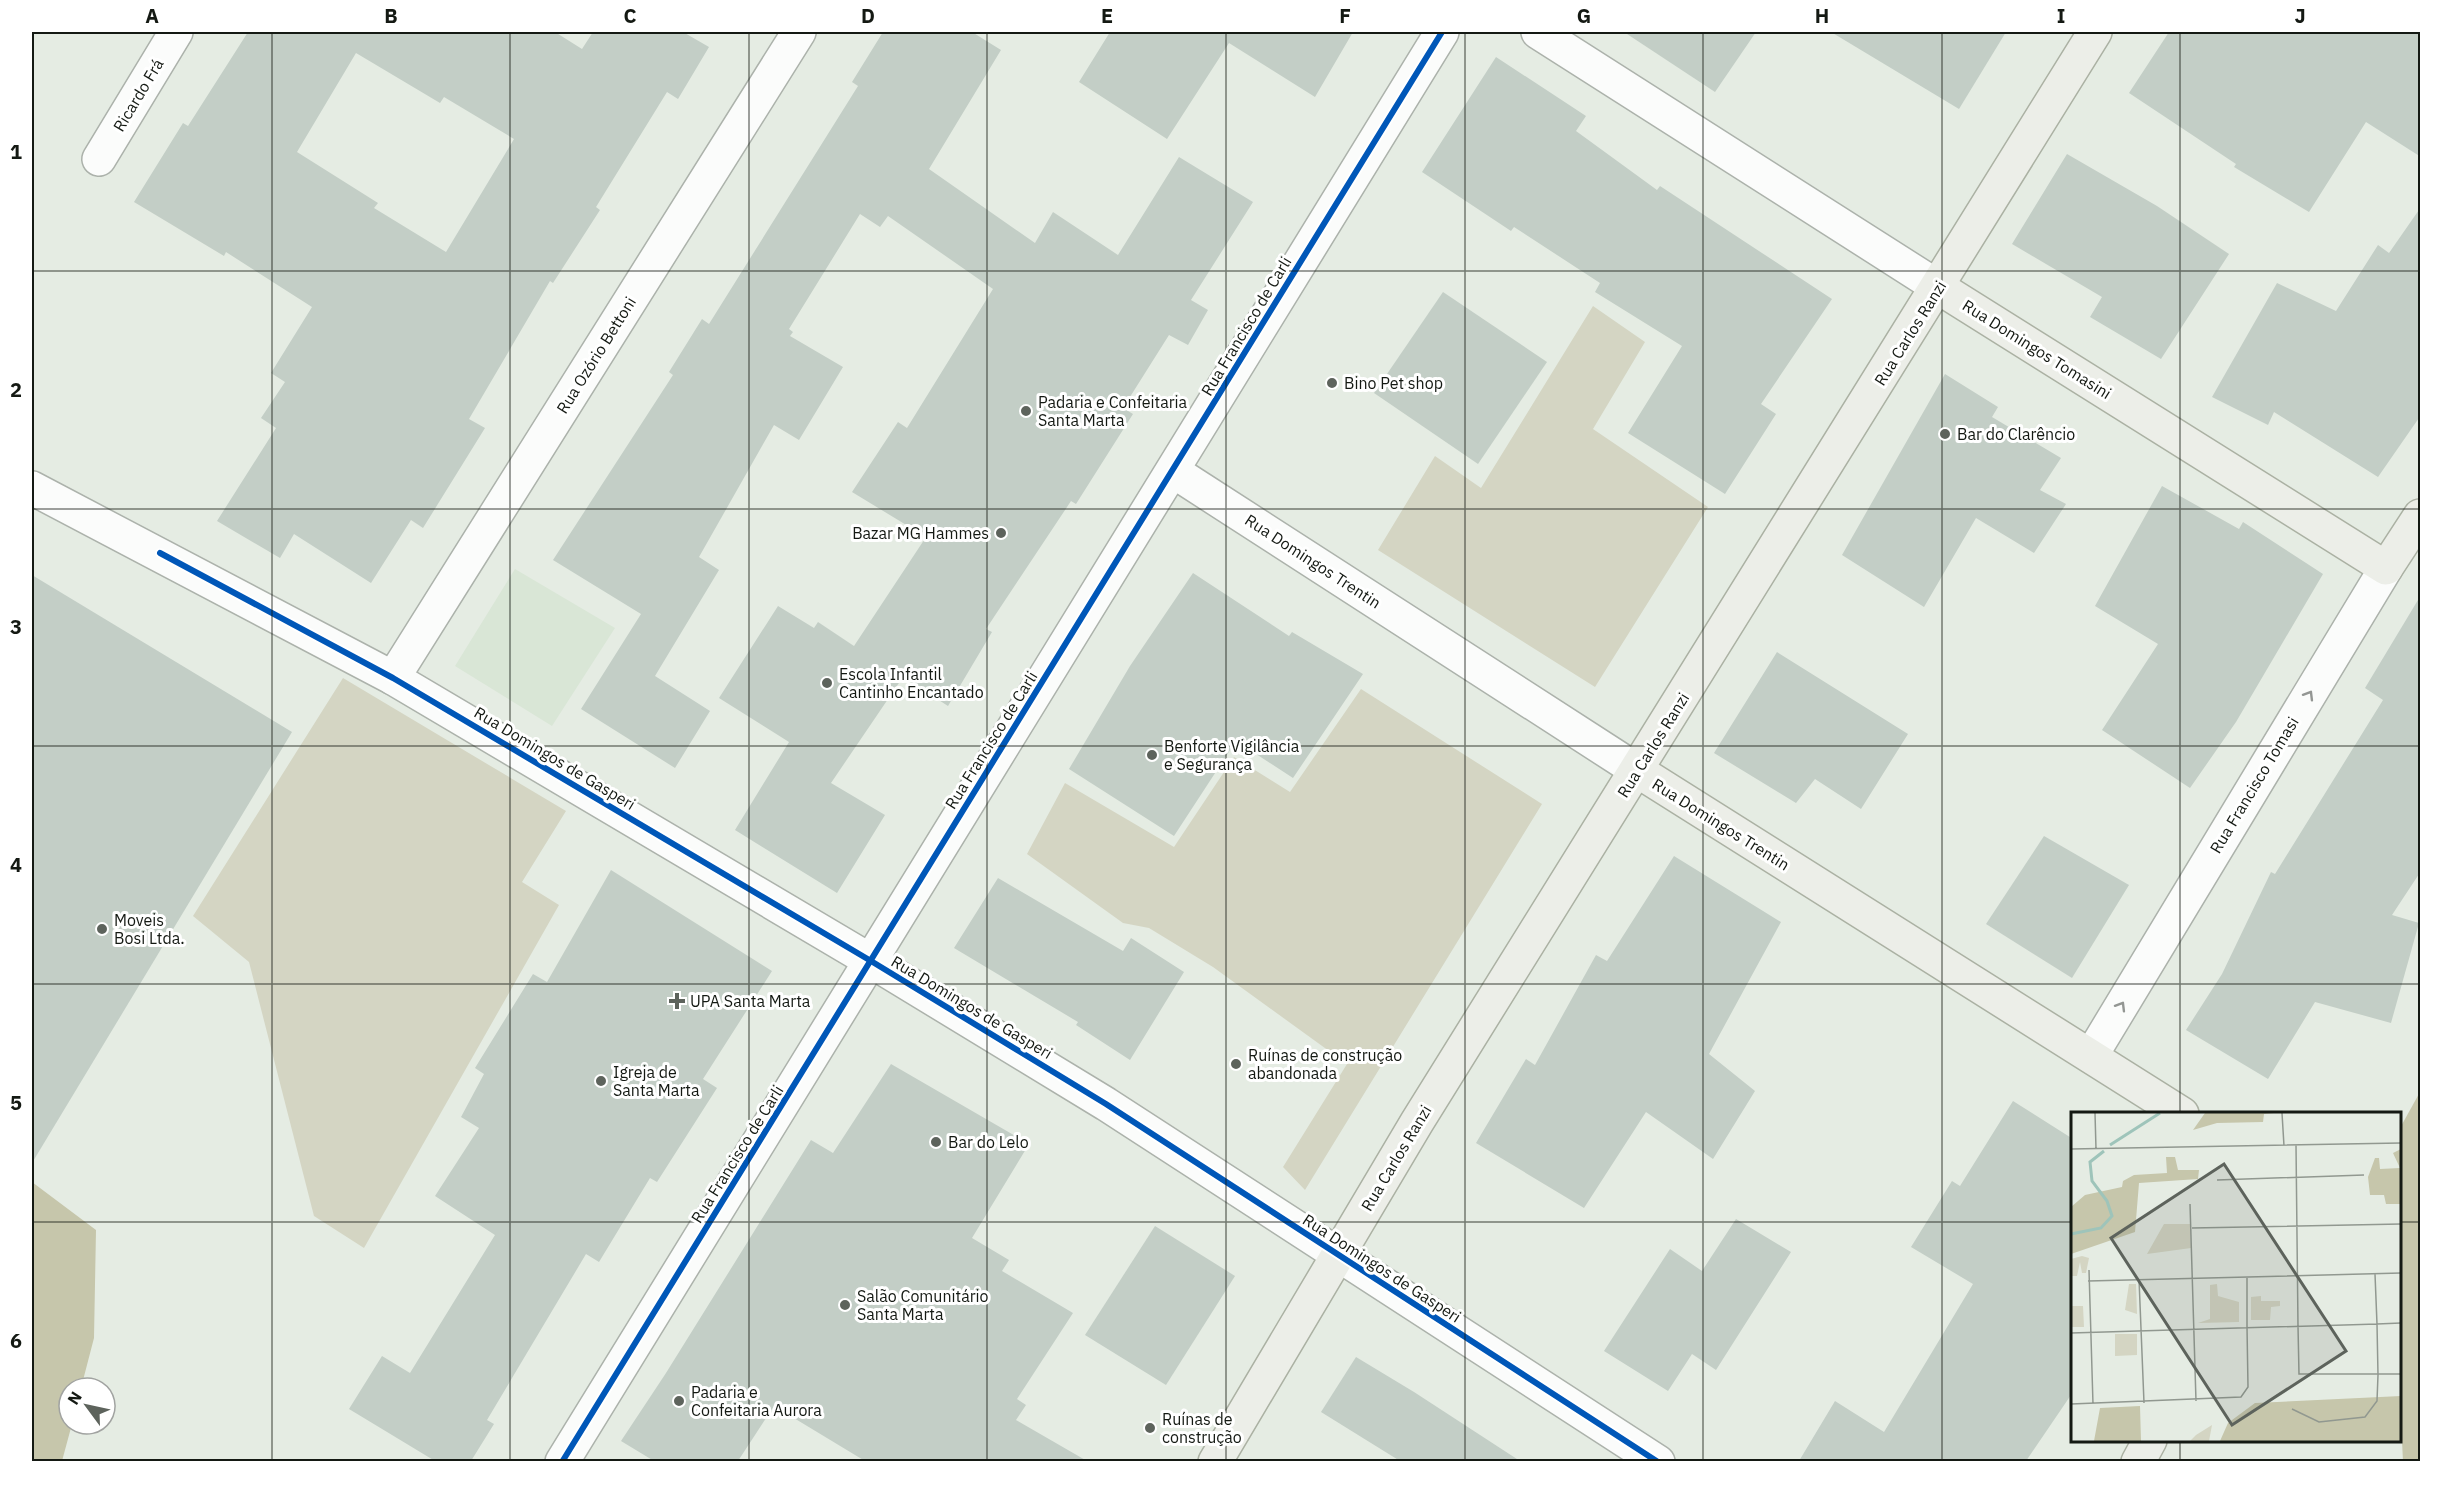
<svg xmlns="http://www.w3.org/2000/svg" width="2452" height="1493" font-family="'IBM Plex Sans',sans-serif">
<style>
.built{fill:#d9e6d6}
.green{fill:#d4d5c3}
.forest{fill:#c6c6ab}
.building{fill:#c3cec6;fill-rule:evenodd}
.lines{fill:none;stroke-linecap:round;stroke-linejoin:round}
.minor-casing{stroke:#acb2ab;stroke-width:36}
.major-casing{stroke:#abb1a3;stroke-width:36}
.minor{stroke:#fbfcfb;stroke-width:33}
.major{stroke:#eceee8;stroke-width:33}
.cycleway-casing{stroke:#fff;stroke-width:10}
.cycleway{stroke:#0057b8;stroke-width:6}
.oneway{stroke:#939693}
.grid{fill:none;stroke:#141913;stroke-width:1.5;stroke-opacity:0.55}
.poi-dot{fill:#5d635c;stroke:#fff;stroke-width:2}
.labels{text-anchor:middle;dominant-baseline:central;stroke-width:6;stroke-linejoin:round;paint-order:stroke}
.street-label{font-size:16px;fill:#141913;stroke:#fff}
.poi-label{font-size:16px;fill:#141913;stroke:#fff;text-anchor:start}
.inset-river{fill:none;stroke:#9ec4ba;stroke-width:3}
.inset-road{fill:none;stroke:#919890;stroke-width:1.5}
.view{fill:#5d635c;fill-opacity:0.15;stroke:#5d635c;stroke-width:3}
.inset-edge{fill:none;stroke:#141913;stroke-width:3}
.neatline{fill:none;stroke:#141913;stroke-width:2}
.grid-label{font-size:20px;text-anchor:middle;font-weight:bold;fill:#141913}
</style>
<rect width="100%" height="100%" fill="#e5ece3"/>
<!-- built -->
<polygon class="built" points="515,569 615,628 552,726 455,666"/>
<!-- green -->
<g class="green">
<polygon points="1593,306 1645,342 1593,429 1708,507 1595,687 1378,550 1435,456 1481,488"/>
<polygon points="343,678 566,811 522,882 559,905 364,1248 314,1216 249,962 193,916"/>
<polygon points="1361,689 1542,804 1305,1190 1283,1167 1347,1064 1213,967 1149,928 1123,923 1027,854 1065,783 1174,847 1234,757 1290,792"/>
</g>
<!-- forest -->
<g class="forest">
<polygon points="2420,1092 2420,1461 2403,1462 2400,1397 2400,1128"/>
<polygon points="32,1182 96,1230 94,1338 81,1388 69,1388 69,1424 72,1424 62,1461 32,1461"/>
</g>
<!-- building -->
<g class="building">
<path d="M248 32H555L582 49 593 32H683L709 47 678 99 667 92 596 207 600 210 553 283 550 281 469 419 485 428 423 528 411 520 371 583 294 534 280 558 217 521 276 428 261 418 285 382 271 373 312 307 226 252 224 256 134 202 183 123 188 126ZM356 53 440 103 444 97 514 139 446 252 374 208 378 203 297 152Z"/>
<polygon points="883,32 972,32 1001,50 929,169 1035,243 1053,212 1118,255 1179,157 1253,202 1191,300 1208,310 1188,345 1169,335 1123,408 1133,414 1076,504 1071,501 986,629 992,632 948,706 903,677 831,783 885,815 837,893 735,830 789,742 719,698 778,606 814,628 818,622 854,646 926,537 852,492 898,422 907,428 993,289 888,216 880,227 860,214 789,329 793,332 790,336 843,367 799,440 774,425 699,557 719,570 655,676 710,711 675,768 581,709 641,614 553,560 673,375 669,372 702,319 709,324 858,86 852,82"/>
<polygon points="1110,32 1353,32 1315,97 1229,43 1167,139 1079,82"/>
<polygon points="1624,32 1756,32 1715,92"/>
<polygon points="1831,32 2006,32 1959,109"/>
<polygon points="2169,32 2421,32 2421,157 2366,122 2309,212 2234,167 2236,164 2129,93"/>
<polygon points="1496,57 1586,116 1576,131 1657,190 1660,186 1832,299 1761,404 1776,414 1725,494 1628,433 1682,346 1595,292 1600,283 1514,227 1511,231 1422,172"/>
<polygon points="2067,154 2157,206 2229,254 2161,359 2090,317 2102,297 2012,244"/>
<polygon points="2421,207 2421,415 2378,477 2274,412 2268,425 2212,397 2277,283 2336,311 2378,245 2389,253"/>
<polygon points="1443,292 1547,362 1478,464 1374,393"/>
<polygon points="1945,374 1998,407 1992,417 2061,458 2040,490 2066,504 2034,553 1976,518 1924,607 1842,555"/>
<polygon points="2162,486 2239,529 2243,522 2323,574 2236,722 2190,788 2102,730 2158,644 2095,606"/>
<polygon points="1193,573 1289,636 1292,632 1363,674 1293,778 1236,741 1174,836 1069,769 1130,666"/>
<polygon points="32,575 292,732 32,1163"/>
<polygon points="2421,595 2421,871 2392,915 2419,923 2391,1023 2315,1002 2268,1079 2186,1030 2222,974 2271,872 2275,874 2383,700 2365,688"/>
<polygon points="1777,652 1908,734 1861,809 1815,779 1796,803 1714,753"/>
<polygon points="2044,836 2129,885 2072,978 1986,924"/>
<polygon points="1674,856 1781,922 1709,1054 1755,1091 1713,1159 1646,1112 1584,1208 1476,1143 1526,1059 1535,1065 1596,955 1607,961"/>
<polygon points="611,870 772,971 703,1079 717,1088 657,1182 650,1178 599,1262 586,1254 487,1420 494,1424 471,1461 435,1461 349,1409 382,1356 410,1373 495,1235 435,1196 479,1128 461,1117 484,1074 475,1068 533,974 547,982"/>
<polygon points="998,878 1123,951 1131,938 1184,972 1130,1060 1076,1025 1078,1022 954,948"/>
<polygon points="891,1064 1029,1144 972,1238 1009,1260 1002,1271 1073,1313 1017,1399 1026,1405 1016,1420 1087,1461 865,1461 774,1406 738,1461 654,1461 621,1441 666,1373 811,1140 833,1153"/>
<polygon points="2013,1101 2073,1139 2073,1392 2026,1461 1799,1461 1835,1401 1884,1432 1973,1284 1911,1247 1952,1181 1960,1186"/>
<polygon points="1736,1219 1791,1252 1716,1370 1692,1354 1668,1391 1604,1351 1670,1249 1702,1271"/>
<polygon points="1155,1226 1235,1276 1166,1385 1085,1335"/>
<polygon points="1356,1357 1414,1392 1520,1461 1400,1461 1321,1412"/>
</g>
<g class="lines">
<!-- minor casing -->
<g class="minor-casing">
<g id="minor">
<polyline points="1538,32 1938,287"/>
<polyline points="99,159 176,32"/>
<polyline points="1173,471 1638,771"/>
<polyline points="32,488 393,678 871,961 1106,1104 1658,1462"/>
<polyline points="393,678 799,32"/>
<polyline points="2091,1056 2386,568"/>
<polyline points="562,1462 1442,32"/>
</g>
</g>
<!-- major casing -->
<g class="major-casing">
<g id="major">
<polyline points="1938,287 2386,568 2420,516"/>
<polyline points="1638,771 2182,1114"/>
<polyline points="1215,1462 1417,1122 2095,32"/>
<polyline points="2138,1462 2150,1440"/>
</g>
</g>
<!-- minor -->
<use href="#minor" class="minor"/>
<!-- major -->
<use href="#major" class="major"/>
<!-- cycleway casing -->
<g class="cycleway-casing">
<g id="cycleway">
<polyline points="160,553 393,678 871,961 1106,1104 1658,1462"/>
<polyline points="562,1462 1442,32"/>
</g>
</g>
<!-- cycleway -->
<use href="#cycleway" class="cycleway"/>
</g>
<!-- one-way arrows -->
<defs><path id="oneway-chevron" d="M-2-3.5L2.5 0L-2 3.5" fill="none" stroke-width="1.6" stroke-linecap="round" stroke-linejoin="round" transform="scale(1.5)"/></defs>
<g class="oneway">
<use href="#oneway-chevron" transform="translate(2309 695) rotate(-59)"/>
<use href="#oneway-chevron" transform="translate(2121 1006) rotate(-59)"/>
</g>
<!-- grid -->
<path class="grid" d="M272 32V1462M510 32V1462M749 32V1462M987 32V1462M1226 32V1462M1465 32V1462M1703 32V1462M1942 32V1462M2180 32V1114M32 271H2420M32 509H2420M32 746H2420M32 984H2420M32 1222H2072M2400 1222H2420M2180 1440V1462"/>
<!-- markers -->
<g class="poi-dot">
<circle cx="1332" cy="383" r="6"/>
<circle cx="1026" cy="411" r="6"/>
<circle cx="1945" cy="434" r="6"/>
<circle cx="1001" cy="533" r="6"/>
<circle cx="827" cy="683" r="6"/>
<circle cx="1152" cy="755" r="6"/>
<circle cx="102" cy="929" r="6"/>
<path d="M674 992h6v6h6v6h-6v6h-6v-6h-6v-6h6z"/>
<circle cx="1236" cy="1064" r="6"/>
<circle cx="601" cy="1081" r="6"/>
<circle cx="936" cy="1142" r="6"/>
<circle cx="845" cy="1305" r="6"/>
<circle cx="679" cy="1401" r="6"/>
<circle cx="1150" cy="1428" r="6"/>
</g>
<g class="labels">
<!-- street labels -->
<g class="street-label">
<text transform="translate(138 95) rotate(-59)">Ricardo Frá</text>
<text transform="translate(1246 326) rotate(-59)">Rua Francisco de Carli</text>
<text transform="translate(1910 333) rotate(-58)">Rua Carlos Ranzi</text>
<text transform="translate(2037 349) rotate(32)">Rua Domingos Tomasini</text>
<text transform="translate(596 355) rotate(-58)">Rua Ozório Bettoni</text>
<text transform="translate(1313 561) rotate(33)">Rua Domingos Trentin</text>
<text transform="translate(991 740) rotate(-58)">Rua Francisco de Carli</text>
<text transform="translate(1653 745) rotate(-58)">Rua Carlos Ranzi</text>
<text transform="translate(555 758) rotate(31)">Rua Domingos de Gasperi</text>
<text transform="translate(2254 785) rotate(-59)">Rua Francisco Tomasi</text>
<text transform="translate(1721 824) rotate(32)">Rua Domingos Trentin</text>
<text transform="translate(972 1007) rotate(31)">Rua Domingos de Gasperi</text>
<text transform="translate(737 1154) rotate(-58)">Rua Francisco de Carli</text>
<text transform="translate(1396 1158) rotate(-59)">Rua Carlos Ranzi</text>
<text transform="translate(1382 1268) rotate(33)">Rua Domingos de Gasperi</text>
</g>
<!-- poi labels -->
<g class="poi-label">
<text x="1344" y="383">Bino Pet shop</text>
<text x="1038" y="402">Padaria e Confeitaria<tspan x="1038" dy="18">Santa Marta</tspan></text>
<text x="1957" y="434">Bar do Clarêncio</text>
<text x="989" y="533" text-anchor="end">Bazar MG Hammes</text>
<text x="839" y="674">Escola Infantil<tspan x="839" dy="18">Cantinho Encantado</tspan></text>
<text x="1164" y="746">Benforte Vigilância<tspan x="1164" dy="18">e Segurança</tspan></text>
<text x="114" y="920">Moveis<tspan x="114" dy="18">Bosi Ltda.</tspan></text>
<text x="690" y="1001">UPA Santa Marta</text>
<text x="1248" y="1055">Ruínas de construção<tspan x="1248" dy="18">abandonada</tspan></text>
<text x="613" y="1072">Igreja de<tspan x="613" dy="18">Santa Marta</tspan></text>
<text x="948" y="1142">Bar do Lelo</text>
<text x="857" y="1296">Salão Comunitário<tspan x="857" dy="18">Santa Marta</tspan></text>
<text x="691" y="1392">Padaria e<tspan x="691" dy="18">Confeitaria Aurora</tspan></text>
<text x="1162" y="1419">Ruínas de<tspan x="1162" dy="18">construção</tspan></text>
</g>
</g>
<!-- overview -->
<g transform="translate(2071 1112)">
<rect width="330" height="330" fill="#e5ece3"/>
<path d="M93 112H119L120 136 76 142ZM11 144 18 146 15 161H11L9 150 6 164H0V147ZM58 172H65L66 202 54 198ZM146 172 147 184 168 190V210L127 211 139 207V173ZM190 184V189H209V194L200 195 199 208H180V185ZM0 194H12L13 215H0ZM44 222H66V243L44 244ZM141 313 138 329H119L125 323Z" fill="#d4d5c3"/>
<path d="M134 1H203L193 2 192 10 146 11 122 18ZM330 37V92H315L313 83H299L297 65 304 46H308L309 57 329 56 322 41ZM95 45H104L107 58H128L127 67 68 71 64 120 0 142V95L14 83 51 75 52 69 63 63 96 61ZM330 284V329H149L157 311 184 291ZM69 294 70 329H23L29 296Z" fill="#c6c6ab"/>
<path class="inset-river" d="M39 33 89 1M0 122 30 116 41 104 36 89 21 69 19 50 33 39"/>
<path class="inset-road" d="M24 1 25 37M211 1 213 34M225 33 227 214M0 37 330 31M146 68 293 63M119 92 125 289M121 116 330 112M18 158 22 292M304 162 306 212 330 211M176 165V215M68 167 73 291M17 169 330 161M227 214 228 262H330M0 221 306 212 307 263M0 292 170 285 177 275 176 215M221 297 248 310 294 305 306 289 307 263"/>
<path class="view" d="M153 52 275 239 161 313 40 126Z"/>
<rect width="330" height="330" class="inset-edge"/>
</g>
<!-- border -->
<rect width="2452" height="1493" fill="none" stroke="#ffffff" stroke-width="66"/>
<!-- north arrow -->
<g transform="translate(87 1406) rotate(303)"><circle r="28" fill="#ffffff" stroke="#a1a3a1" stroke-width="1.5"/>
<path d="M0-4.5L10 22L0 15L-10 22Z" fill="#5d635c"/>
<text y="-9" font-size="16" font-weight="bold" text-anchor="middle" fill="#141913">N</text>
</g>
<rect x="33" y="33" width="2386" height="1427" class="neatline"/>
<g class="grid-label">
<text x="152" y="23">A</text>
<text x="391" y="23">B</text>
<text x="630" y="23">C</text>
<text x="868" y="23">D</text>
<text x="1107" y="23">E</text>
<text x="1345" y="23">F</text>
<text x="1584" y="23">G</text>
<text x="1822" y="23">H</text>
<text x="2061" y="23">I</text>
<text x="2300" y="23">J</text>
<text x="16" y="159">1</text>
<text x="16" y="397">2</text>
<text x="16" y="634">3</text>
<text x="16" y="872">4</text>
<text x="16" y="1110">5</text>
<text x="16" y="1348">6</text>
</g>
</svg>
